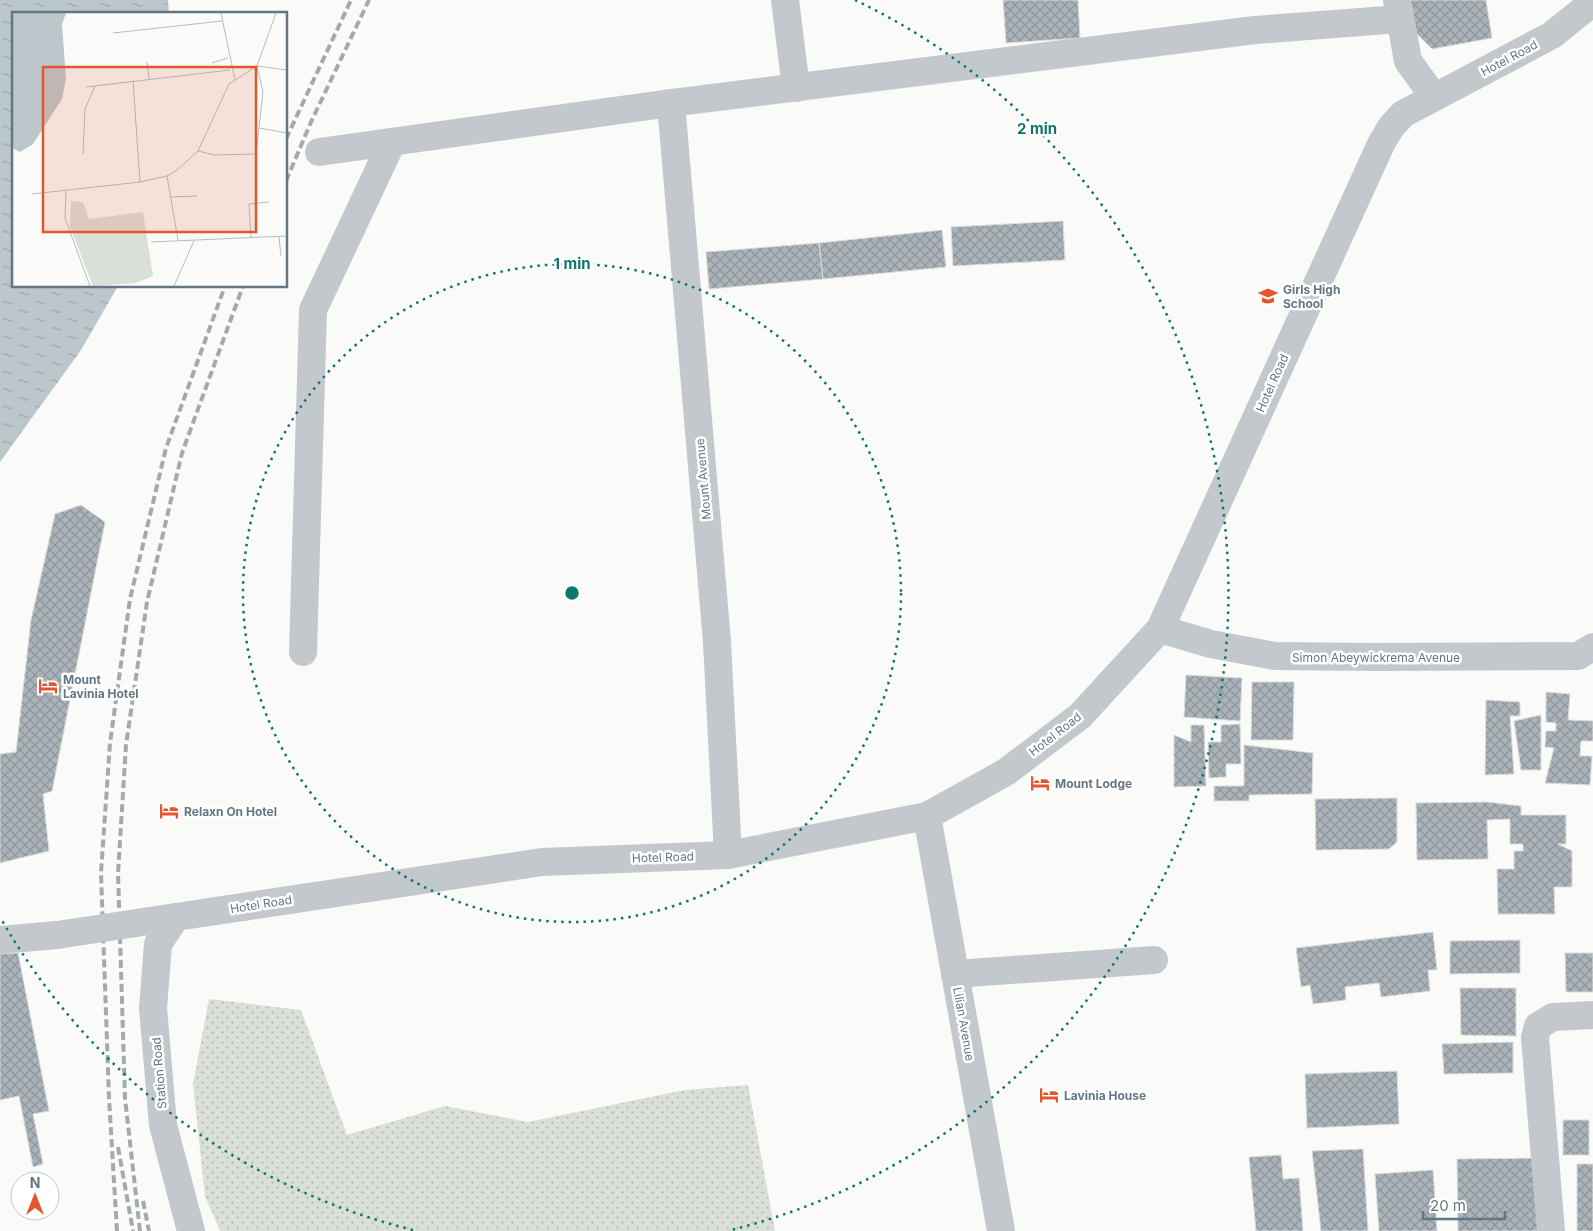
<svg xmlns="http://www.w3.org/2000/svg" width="1593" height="1231" font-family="Inter,sans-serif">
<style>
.park{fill:url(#park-dots)}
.water{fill:url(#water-ripples)}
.building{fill:url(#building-cross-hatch);stroke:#dcdcda}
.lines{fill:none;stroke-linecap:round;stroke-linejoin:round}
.minor{stroke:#c3c8cc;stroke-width:28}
.rail{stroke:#a2aab0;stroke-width:4;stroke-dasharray:8 4;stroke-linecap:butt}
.minor-bridge{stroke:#c3c8cc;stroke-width:28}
.ring{fill:none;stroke:#0f766e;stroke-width:2.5;stroke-dasharray:2.5 5}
.labels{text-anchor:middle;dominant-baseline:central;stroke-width:5;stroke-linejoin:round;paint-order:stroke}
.street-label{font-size:12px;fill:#657683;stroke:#fff}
.poi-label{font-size:12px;font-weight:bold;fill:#657683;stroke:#fff;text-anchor:start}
.inset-road{fill:none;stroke:#b5bdc2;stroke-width:1}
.view{fill:#e4572e;fill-opacity:0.15;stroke:#e4572e;stroke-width:2.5}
.inset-edge{fill:none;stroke:#657683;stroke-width:2.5}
.centre{fill:#0f766e;stroke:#fff;stroke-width:2.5}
.ring-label{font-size:15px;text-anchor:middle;font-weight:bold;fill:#0f766e;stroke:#fff;stroke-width:5;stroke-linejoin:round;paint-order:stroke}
</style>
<defs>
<pattern id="park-dots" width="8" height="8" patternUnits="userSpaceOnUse" patternTransform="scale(1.25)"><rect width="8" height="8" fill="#dadfd7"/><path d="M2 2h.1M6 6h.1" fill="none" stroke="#b4b9b4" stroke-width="1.8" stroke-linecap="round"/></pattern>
<pattern id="water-ripples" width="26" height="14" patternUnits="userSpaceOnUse" patternTransform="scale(1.25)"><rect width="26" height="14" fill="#bbc7cb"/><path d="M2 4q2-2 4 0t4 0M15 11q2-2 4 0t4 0" fill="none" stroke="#9ca6aa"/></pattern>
<pattern id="building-cross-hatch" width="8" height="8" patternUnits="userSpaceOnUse" patternTransform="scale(1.25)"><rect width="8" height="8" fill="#aab3b9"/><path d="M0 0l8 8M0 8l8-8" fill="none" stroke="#8e969c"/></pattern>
</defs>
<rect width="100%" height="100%" fill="#fafaf8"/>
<!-- park -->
<polygon class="park" points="209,999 301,1010 347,1135 445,1106 528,1122 685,1090 748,1085 775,1231 220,1231 205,1196 193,1084"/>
<!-- water -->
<polygon class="water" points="0,0 168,0 169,14 14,14 14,286 118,286 81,350 0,462"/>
<!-- building -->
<g class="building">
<polygon points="1003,0 1078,0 1080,38 1006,43"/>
<polygon points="1409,0 1486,0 1492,38 1432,49 1415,32"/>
<polygon points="1063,221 1065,260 953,266 951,227"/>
<polygon points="942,230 946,267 823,279 819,243"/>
<polygon points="819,243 823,279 709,289 706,252"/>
<polygon points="81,505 105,522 52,791 43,794 49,851 0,863 0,754 16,752 31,620 55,514"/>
<polygon points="1186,675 1242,678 1240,721 1184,717"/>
<polygon points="1252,682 1294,682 1293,740 1251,740"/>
<polygon points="1546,692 1570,694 1568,720 1593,721 1593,741 1581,741 1580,756 1592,756 1590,785 1545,783 1554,748 1545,747 1546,731 1556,731 1556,723 1546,722"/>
<polygon points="1486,700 1520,702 1520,716 1510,716 1514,774 1485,775"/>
<polygon points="1541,715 1541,770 1521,770 1514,721"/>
<polygon points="1240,724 1241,764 1226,764 1226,777 1209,778 1208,742 1221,742 1221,725"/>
<polygon points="1191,725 1204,725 1206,786 1174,787 1174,735 1191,742"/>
<polygon points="1244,745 1313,753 1312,794 1249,795 1249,801 1214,801 1214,786 1244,786"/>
<polygon points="1397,798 1397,842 1389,849 1316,850 1315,799"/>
<polygon points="1487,802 1521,806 1521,815 1566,815 1566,844 1558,844 1572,851 1572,887 1554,887 1555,914 1498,914 1497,869 1514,869 1514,851 1523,851 1523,844 1510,844 1510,819 1487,820 1488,859 1417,860 1416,803"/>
<polygon points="1433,932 1437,970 1428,970 1430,991 1381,997 1379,983 1345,987 1346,1000 1313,1004 1310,985 1301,987 1296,948"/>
<polygon points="1520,940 1520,973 1450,974 1450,941"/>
<polygon points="18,953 49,1111 33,1114 43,1164 33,1167 19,1096 0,1100 0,954"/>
<polygon points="1565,953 1593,953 1593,992 1566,992"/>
<polygon points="1460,988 1516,988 1516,1036 1461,1035"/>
<polygon points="1513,1042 1513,1073 1444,1074 1442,1044"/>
<polygon points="1397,1071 1399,1124 1307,1128 1305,1074"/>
<rect x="1563" y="1120" width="26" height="35"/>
<polygon points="1363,1149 1368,1231 1321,1231 1312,1151"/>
<polygon points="1281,1155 1283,1179 1299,1178 1303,1231 1256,1231 1249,1157"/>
<polygon points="1540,1158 1541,1231 1458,1231 1457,1159"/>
<rect x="1577" y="1164" width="16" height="67"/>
<polygon points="1433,1170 1437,1231 1379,1231 1375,1174"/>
</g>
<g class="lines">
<!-- minor -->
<g class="minor">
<polyline points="785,0 796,88"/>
<polyline points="1397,0 1408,61 1434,97"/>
<polyline points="671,103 717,642 728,855"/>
<polyline points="319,152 671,103 1255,30 1400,19"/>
<polyline points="1160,629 1211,644 1275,656 1375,657 1578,656 1593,647"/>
<polyline points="303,652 313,310 392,142"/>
<polyline points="927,816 1001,1231"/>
<polyline points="0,940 57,935"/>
<polyline points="955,974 1154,960"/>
<polyline points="191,1231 163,1125 153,1008 158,944 176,917 542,862 728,855 927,816 1006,772 1080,716 1160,629 1381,144 1391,127 1403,114 1552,35 1593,2"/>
<polyline points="1551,1231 1535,1037 1538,1026 1553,1017 1593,1015"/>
</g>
<!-- rail -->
<g class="rail">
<polyline points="286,139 351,0"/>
<polyline points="286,181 311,122 369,0"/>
<polyline points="118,1147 133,1231"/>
<polyline points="143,1201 149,1231"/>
<polyline points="117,1231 109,1098 101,873 110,743 130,599 166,448 225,286"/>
<polyline points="140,1231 125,1098 118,873 126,745 147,602 182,453 243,286"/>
</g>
<!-- minor-bridge -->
<polyline class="minor-bridge" points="57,935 176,917"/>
</g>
<!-- distance rings -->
<g class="ring">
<circle cx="572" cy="593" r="329"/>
<path d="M413 1230A657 657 0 0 1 0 917M855 0A657 657 0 0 1 731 1230"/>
</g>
<!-- icons -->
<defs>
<g id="school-bare" transform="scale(1.5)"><path d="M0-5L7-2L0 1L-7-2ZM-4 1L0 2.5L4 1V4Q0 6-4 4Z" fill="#e4572e" stroke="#fff" stroke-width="2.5" paint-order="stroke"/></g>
<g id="hotel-bare" transform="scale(1.5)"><path d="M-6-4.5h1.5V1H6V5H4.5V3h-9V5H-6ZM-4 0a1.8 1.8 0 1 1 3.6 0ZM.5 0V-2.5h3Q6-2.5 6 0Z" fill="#e4572e" stroke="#fff" stroke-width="2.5" paint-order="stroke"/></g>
</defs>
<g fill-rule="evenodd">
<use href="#school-bare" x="1268" y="296"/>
<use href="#hotel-bare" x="48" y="686"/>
<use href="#hotel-bare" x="1040" y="783"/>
<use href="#hotel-bare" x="169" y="811"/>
<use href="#hotel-bare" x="1049" y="1095"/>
</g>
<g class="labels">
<!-- street labels -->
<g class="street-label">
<text transform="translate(1509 58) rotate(-28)">Hotel Road</text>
<text transform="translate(1272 383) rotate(-66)">Hotel Road</text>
<text transform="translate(703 479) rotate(-95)">Mount Avenue</text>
<text x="1376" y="657">Simon Abeywickrema Avenue</text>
<text transform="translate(1055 734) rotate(-38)">Hotel Road</text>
<text transform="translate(663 857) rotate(-2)">Hotel Road</text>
<text transform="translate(261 904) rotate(-9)">Hotel Road</text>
<text transform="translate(964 1024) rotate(80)">Lilian Avenue</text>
<text transform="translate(159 1073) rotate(-95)">Station Road</text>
</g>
<!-- poi labels -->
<g class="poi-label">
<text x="1283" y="289">Girls High<tspan x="1283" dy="14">School</tspan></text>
<text x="63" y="679">Mount<tspan x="63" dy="14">Lavinia Hotel</tspan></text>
<text x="1055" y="783">Mount Lodge</text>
<text x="184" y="811">Relaxn On Hotel</text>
<text x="1064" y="1095">Lavinia House</text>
</g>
</g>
<!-- overview -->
<g transform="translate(12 12)">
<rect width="275" height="275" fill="#fafaf8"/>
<path d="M59 189 71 190 77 207 131 200 141 264 124 271 81 274 58 215Z" fill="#dadfd7"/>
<path d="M0 1H54L50 12 54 67 50 87 21 132 8 140 0 136Z" fill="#bbc7cb"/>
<path class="inset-road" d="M209 1 223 68M101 21 210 9M135 50 137 67M200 51 216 46M245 54 275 58M121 69 128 170M74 75 218 58M247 116 275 121M186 139 202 143 244 142 251 80 245 54M71 142 73 97 83 74M155 164 166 228M54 178 53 206 78 274M20 182 128 170 155 164 165 158 186 139 217 72 245 54 264 1M159 185 185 184M267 225 269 244M239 226 237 192 257 190M139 230 275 224M162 274 182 229"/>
<path class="view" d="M31 55H244V220H31Z"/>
<rect width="275" height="275" class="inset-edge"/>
</g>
<circle cx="572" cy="593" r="8" class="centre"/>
<g class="ring-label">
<text x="1037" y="134">2 min</text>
<text x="572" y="269">1 min</text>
</g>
<!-- north arrow -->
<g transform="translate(35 1196)"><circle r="24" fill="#ffffff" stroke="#c1c8cd"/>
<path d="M0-4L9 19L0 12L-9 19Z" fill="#e4572e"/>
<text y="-8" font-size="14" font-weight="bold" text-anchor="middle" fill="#657683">N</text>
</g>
<!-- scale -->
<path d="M1423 1211v8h82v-8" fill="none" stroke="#657683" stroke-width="2.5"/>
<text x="1430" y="1211" font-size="15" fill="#657683" stroke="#ffffff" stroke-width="4" paint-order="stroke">20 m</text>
</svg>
